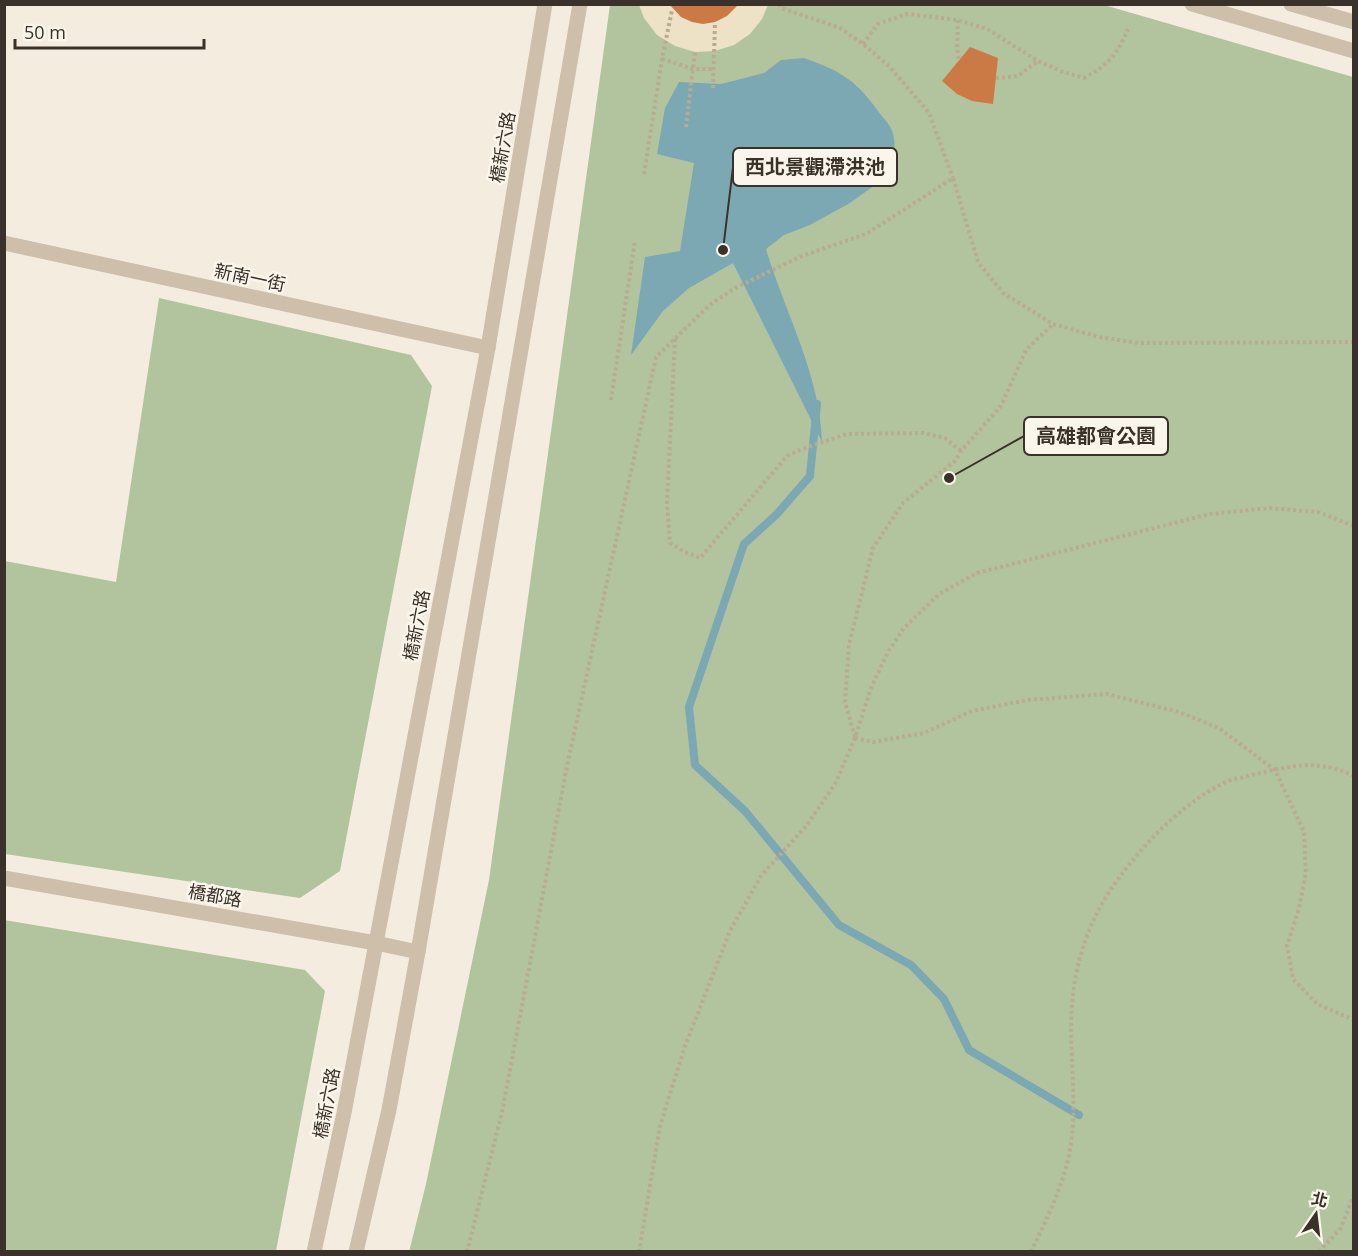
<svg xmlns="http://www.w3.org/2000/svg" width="1358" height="1256" font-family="'Open Sans','Noto Sans TC',sans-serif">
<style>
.green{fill:#b2c49e}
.plaza{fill:#ede1c6}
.water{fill:#7ca8b3}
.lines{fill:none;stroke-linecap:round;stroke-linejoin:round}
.stream{stroke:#7ca8b3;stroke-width:8}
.building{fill:#cb7a46}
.path{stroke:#b9aa94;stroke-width:4;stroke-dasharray:3 3;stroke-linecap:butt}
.street{stroke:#cdbfaa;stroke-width:15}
.labels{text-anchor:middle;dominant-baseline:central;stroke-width:5;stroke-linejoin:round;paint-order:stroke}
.street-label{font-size:18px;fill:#3a322a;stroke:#fbf6ec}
.leader{fill:none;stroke:#3a322a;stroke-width:2}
.callout-dot{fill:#3a322a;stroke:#fbf6ec;stroke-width:2}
.callout{fill:#fbf6ec;stroke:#3a322a;stroke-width:2}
.callout-label{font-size:20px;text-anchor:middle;font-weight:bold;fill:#3a322a}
</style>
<rect width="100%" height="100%" fill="#f4eddf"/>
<!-- green -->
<g class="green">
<polygon points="610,5 1104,5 1353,77 1353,1251 409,1252 426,1184 489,880"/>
<polygon points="159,298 411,355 432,386 340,871 300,898 5,854 5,561 116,582"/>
<polygon points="4,920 305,970 325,991 276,1251 5,1251"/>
</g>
<!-- plaza -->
<polygon class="plaza" points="639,5 768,5 762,19 750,34 734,45 715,51 695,52 675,46 657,35 644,18"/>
<!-- water -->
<path class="water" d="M804 58C843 72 856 80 881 115 885 120 892 127 893 134 897 147 892 162 889 175L850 203 810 225 784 235 766 249C785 313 820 374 822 442L733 263 689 288 663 311 631 355 645 257 680 251 694 163 657 154 665 108 679 82 721 84 764 73 781 60Z"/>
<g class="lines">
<!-- stream -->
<polyline class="stream" points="817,404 810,476 776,515 744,544 689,707 695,765 745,811 839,925 911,965 944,999 969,1050 1079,1115"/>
</g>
<!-- building -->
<g class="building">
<polygon points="669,4 739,4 727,16 715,22 703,24 692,22 681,17"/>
<polygon points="970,47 998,58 993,104 972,101 957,94 942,81"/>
</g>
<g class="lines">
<!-- path -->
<g class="path">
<polyline points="779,4 781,8 840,28 863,44 890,67 929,113 953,178"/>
<polyline points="958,20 957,48 959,60"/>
<path d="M863 44 878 24 907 14 958 20 987 29 1038 61 1063 72 1084 78C1111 63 1116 56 1128 29"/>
<polyline points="662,59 693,69 713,69"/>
<polyline points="996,78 1018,76 1038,61"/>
<polyline points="713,88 715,22"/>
<polyline points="686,127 695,52"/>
<polyline points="644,174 662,59 672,10"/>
<polyline points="675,339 667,502 670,543 683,551 700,558 787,456 802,449 847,434 923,433 945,438 961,451"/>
<polyline points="611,400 635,241"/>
<polyline points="855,737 845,702 849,645 873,548 903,503 955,461 961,451 1001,406 1026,350 1053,324"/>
<polyline points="855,738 873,742 924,733 972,711 1028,700 1107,694 1179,712 1219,728 1275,770 1304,832 1306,873 1298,912 1287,946 1293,979 1317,1004 1354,1020"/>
<polyline points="467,1252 502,1112 567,766 656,357 712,303 737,287 802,256 866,234 953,178 978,262 1003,293 1053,324 1099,337 1138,343 1354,342"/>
<polyline points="639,1252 660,1126 685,1046 730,931 761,876 807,825 835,784 855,738 871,688 888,652 904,628 939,594 977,573 1210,514 1270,508 1318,512 1354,526"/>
<path d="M1031 1252C1045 1221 1061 1192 1068 1159 1080 1107 1068 1057 1072 1005 1074 976 1082 943 1095 917 1119 868 1176 805 1226 782 1232 779 1241 778 1248 776 1287 767 1314 757 1354 776"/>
<polyline points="1319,1252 1341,1228 1354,1194"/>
</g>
<!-- street -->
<g class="street">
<polyline points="1192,4 1354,51"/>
<polyline points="1291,4 1354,22"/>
<polyline points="4,243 488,348"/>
<polyline points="4,878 376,943 418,952"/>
<polyline points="314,1252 344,1113 488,348 545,4"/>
<polyline points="356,1252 389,1110 418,952 580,4"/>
</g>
</g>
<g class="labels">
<!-- street labels -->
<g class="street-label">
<text transform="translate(502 147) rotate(-80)">橋新六路</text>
<text transform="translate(250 277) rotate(12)">新南一街</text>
<text transform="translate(416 625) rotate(-79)">橋新六路</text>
<text transform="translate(215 895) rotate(10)">橋都路</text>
<text transform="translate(326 1103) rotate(-79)">橋新六路</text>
</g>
</g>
<!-- callouts -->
<path class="leader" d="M723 250L733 167M949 478L1024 436"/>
<g class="callout-dot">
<circle cx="723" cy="250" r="6"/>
<circle cx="949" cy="478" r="6"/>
</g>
<g class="callout">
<rect x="733" y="148" width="164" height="38" rx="6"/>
<rect x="1024" y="417" width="144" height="38" rx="6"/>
</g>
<g class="callout-label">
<text x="815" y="174">西北景觀滯洪池</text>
<text x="1096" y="443">高雄都會公園</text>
</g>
<!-- border -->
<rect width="1358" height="1256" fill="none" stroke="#3a322a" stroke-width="12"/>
<!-- north arrow -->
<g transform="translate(1316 1214) rotate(14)" stroke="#fbf6ec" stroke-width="4.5" paint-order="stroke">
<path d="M0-4.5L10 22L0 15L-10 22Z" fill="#3a322a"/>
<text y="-9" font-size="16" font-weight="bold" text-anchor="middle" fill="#3a322a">北</text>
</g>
<!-- scale -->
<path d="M15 39v9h189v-9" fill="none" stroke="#3a322a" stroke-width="3"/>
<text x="24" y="39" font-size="18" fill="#3a322a" stroke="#fbf6ec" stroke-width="4.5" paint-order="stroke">50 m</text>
</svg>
